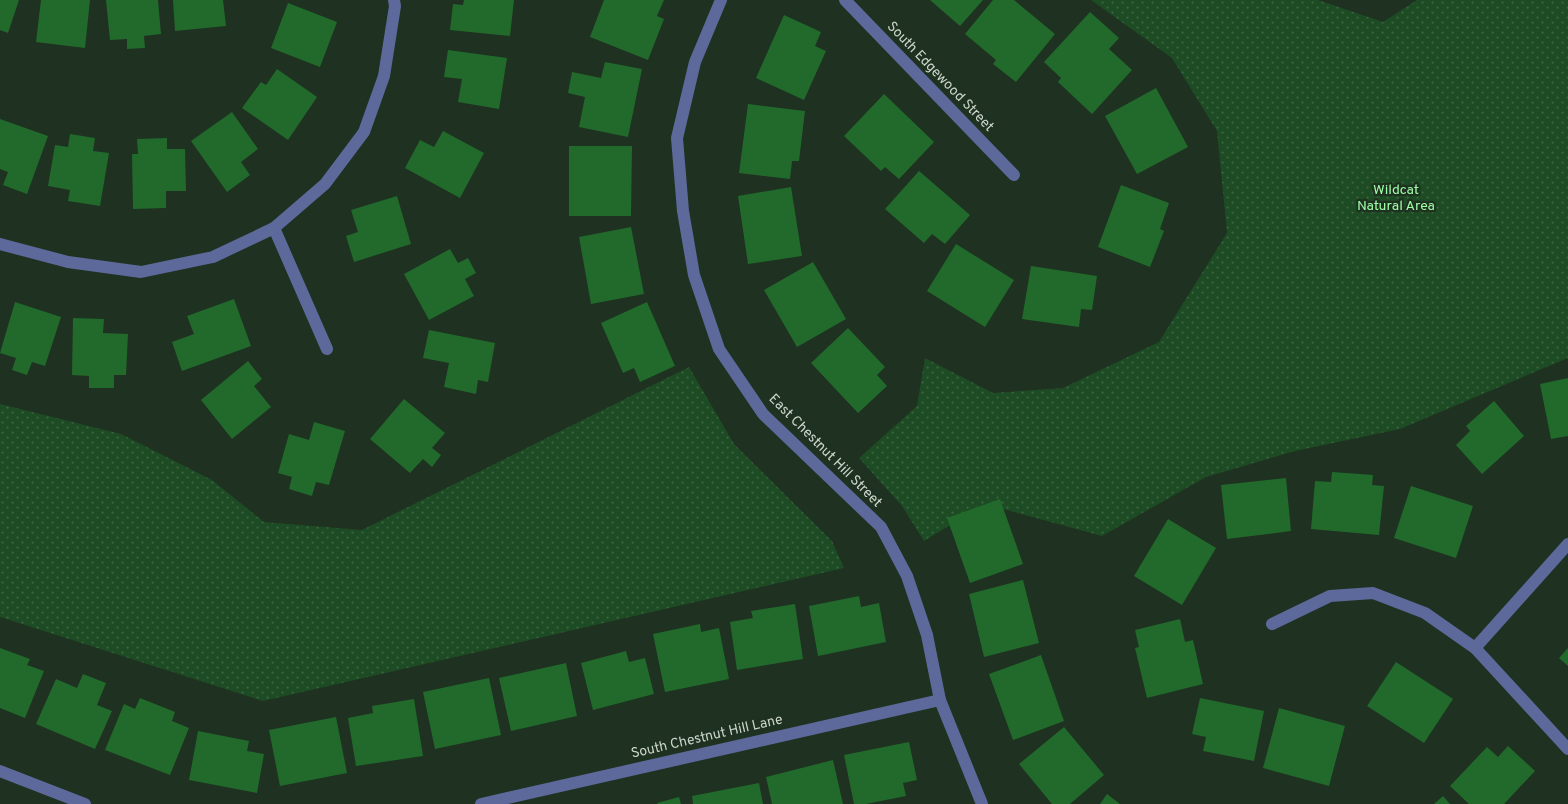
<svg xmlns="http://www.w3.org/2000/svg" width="1568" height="804" font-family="Overpass,sans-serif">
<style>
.grass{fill:url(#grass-dots)}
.building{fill:#216a2c}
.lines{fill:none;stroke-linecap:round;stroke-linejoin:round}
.minor{stroke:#5d699b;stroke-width:12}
.labels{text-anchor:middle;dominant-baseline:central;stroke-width:4.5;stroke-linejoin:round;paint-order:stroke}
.street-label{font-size:14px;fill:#cad6ca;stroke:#1f3120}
.park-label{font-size:14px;fill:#9efda6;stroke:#1f3120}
</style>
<defs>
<pattern id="grass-dots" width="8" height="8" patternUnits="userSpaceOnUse" patternTransform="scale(1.25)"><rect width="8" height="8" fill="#1d4b23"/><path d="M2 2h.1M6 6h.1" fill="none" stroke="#3c6442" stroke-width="1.8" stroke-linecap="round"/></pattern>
</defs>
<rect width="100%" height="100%" fill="#1f3120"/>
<!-- grass -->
<g class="grass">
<polygon points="1091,0 1318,0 1383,22 1417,0 1568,0 1568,358 1400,429 1295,451 1206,477 1102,536 985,504 924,541 902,506 859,458 917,406 925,358 993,393 1063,388 1159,342 1227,233 1217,131 1172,58"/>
<polygon points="689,367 734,444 832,541 844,568 263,701 0,617 0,404 121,434 212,480 264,522 362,530"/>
</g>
<!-- building -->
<g class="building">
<polygon points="0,0 19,0 8,33 0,30"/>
<polygon points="41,0 90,0 85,48 36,42"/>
<polygon points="106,0 158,0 161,34 144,36 145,48 127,49 127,39 110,40"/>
<polygon points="173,0 223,0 226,26 175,31"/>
<polygon points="464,0 514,0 510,36 450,30 453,4 463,5"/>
<polygon points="604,0 664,0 657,16 664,19 648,60 590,37"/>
<polygon points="930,0 983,0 960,26"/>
<polygon points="993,0 1014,0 1055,34 1016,82 993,64 996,60 965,34"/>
<polygon points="288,3 337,22 320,67 271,48"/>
<polygon points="1090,12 1119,38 1109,49 1132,70 1092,114 1058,82 1061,78 1044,62"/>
<polygon points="784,15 821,32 815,46 826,51 804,100 756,78"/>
<polygon points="448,50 507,58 499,109 458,102 462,79 444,77"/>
<polygon points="605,62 642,69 628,137 579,127 585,97 568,93 572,72 601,78"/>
<polygon points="277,69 317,97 288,140 242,108 261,82 266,85"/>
<polygon points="1156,88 1188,147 1137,174 1105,116"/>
<polygon points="884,94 934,142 899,179 885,167 881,171 844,136"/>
<polygon points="748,104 805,111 799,161 792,161 790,179 739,173"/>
<polygon points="232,112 258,149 241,162 250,175 227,192 191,141"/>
<polygon points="0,119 48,136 27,194 3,185 8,172 0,169"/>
<polygon points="443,131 484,153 460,198 405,168 420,140 434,147"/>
<polygon points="70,134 95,138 93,151 109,153 100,206 68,201 70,190 48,186 55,145 68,147"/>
<polygon points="167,138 167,149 185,149 186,191 166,191 166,208 133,209 132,154 138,154 137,139"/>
<polygon points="569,146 632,146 631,216 569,216"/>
<polygon points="919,171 970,215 945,244 932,234 924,243 885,209"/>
<polygon points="1121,185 1169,203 1160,229 1164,231 1150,267 1098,247"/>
<polygon points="791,187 802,256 748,264 738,196"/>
<polygon points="397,196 411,244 354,262 346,236 358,232 351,210"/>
<polygon points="631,227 644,294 591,304 579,237"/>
<polygon points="956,244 1014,280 985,327 927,291"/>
<polygon points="450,249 458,263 468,258 476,273 465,279 474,296 429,320 404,274"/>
<polygon points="813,262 846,319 797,347 764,290"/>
<polygon points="1031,266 1097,276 1092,310 1081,309 1079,327 1022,319"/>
<polygon points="234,299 251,346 182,371 172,342 194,334 187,316"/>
<polygon points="15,302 61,317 45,366 32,362 27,375 12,370 16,358 0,353"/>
<polygon points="647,302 675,366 640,382 634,368 623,373 601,323"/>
<polygon points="73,318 104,319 103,333 128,334 126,375 114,375 114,388 89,388 89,376 72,375"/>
<polygon points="848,328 885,367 877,375 887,386 858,413 811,363"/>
<polygon points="429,330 495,343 488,382 478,380 476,394 444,387 449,363 423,358"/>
<polygon points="248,361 262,379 254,386 271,407 232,439 201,400"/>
<polygon points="1568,378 1568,436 1551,439 1540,384"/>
<polygon points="404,399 445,433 432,448 441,455 432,467 423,459 410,473 370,439"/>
<polygon points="1494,401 1524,436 1482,474 1456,445 1470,431 1466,426"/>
<polygon points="314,422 345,431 329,485 316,482 312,496 289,489 292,477 278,473 289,434 309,440"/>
<polygon points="1332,472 1373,475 1372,485 1384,486 1379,535 1311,529 1315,481 1331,482"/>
<polygon points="1286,478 1291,531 1227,539 1221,485"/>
<polygon points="1411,486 1473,506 1456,558 1394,538"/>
<polygon points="1000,499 1023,564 970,583 947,518"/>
<polygon points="1168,519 1216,548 1182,605 1134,576"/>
<polygon points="1023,580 1039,643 984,657 969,594"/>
<polygon points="859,596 861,607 879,603 886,642 818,656 809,606"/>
<polygon points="795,604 803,659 737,670 730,622 753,618 751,611"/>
<polygon points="1180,619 1185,642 1193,640 1203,684 1147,698 1135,648 1139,647 1135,630"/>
<polygon points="700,624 701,632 719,628 729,679 665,692 653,634"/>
<polygon points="0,648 30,659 27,665 44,671 25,718 0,708"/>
<polygon points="1568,648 1568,666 1559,658"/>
<polygon points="626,651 629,662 645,658 654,694 593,710 581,663"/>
<polygon points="1041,655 1064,721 1013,740 989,674"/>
<polygon points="1396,662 1453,699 1424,743 1367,706"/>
<polygon points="566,663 577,716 511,731 499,678"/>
<polygon points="83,674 106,683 97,705 112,711 95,749 36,724 56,679 77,688"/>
<polygon points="489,678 501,735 435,749 423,692"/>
<polygon points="140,698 175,712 172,721 189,728 170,775 105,750 124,704 135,709"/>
<polygon points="1200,698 1264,711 1254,761 1203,751 1206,737 1192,734"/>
<polygon points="414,699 423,756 356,766 348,718 373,713 372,706"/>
<polygon points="1279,708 1345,726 1329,786 1263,768"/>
<polygon points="336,717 347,773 280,786 269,730"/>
<polygon points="1064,727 1104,775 1070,804 1052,804 1019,764"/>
<polygon points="198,731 249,741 247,751 264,754 257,793 189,780"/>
<polygon points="909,742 917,780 903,783 906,796 866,804 854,804 844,755"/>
<polygon points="1508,746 1535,771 1504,804 1469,804 1450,786 1487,747 1498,757"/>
<polygon points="833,760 843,804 772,804 766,777"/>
<polygon points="759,783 763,804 693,804 692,796"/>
<polygon points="1107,794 1120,804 1100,804"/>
<polygon points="1443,796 1450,804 1434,804"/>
<polygon points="679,797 681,804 658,804 657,803"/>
</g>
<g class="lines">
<!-- minor -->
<g class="minor">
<polyline points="721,0 695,62 677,138 683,211 694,275 719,349 763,414 881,527 907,576 927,635 940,700 982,804"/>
<polyline points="845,0 1014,175"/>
<polyline points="274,228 327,349"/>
<polyline points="0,244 68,262 141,272 213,257 274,228 325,184 364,132 384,76 395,6 394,0"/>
<polyline points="1272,624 1330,596 1373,593 1425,613 1475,648 1568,749"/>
<polyline points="1475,648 1568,544"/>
<polyline points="0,771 85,804"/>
<polyline points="481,804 940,700"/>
</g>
</g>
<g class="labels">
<!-- street labels -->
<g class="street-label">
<text transform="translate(940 77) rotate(46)">South Edgewood Street</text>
<text transform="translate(825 451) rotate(45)">East Chestnut Hill Street</text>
<text transform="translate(707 737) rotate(-13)">South Chestnut Hill Lane</text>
</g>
<!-- park labels -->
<g class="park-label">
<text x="1396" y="190">Wildcat<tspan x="1396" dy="16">Natural Area</tspan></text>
</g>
</g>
</svg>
